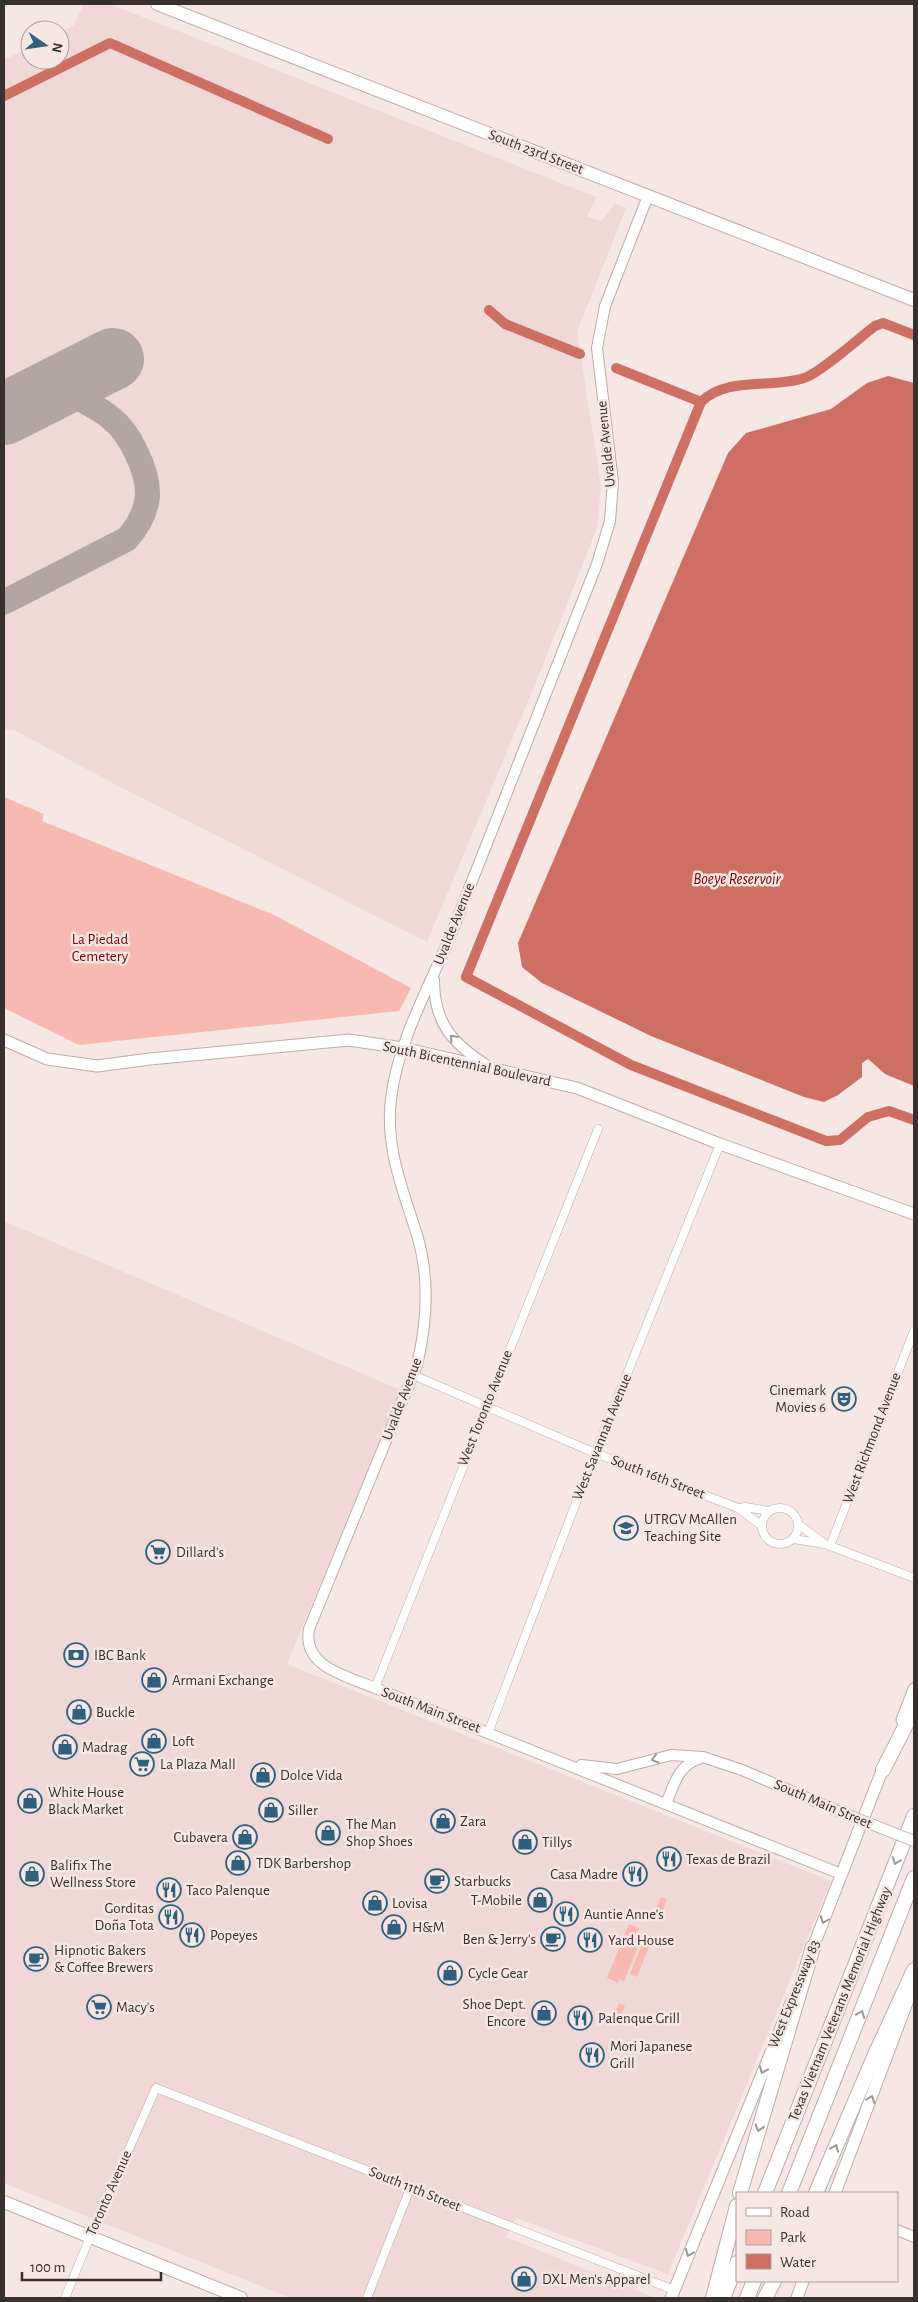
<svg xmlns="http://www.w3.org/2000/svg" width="918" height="2302" font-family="'Alegreya Sans',sans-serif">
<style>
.built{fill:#efd8d5}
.green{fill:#f7b9b1}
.water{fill:#ce6f64}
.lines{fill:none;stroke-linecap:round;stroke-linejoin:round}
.canal{stroke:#ce6f64;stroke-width:10}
.taxiway{stroke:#b2a6a4;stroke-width:25}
.runway{stroke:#b2a6a4;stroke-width:62}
.minor-casing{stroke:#bbacaa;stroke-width:9}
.tertiary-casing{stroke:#bbacaa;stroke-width:12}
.secondary-casing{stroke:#bbacaa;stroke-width:13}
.primary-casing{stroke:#bbacaa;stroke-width:14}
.motorway-casing{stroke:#bbacaa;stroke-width:16}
.minor{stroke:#fff;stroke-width:8}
.tertiary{stroke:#fff;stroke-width:10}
.secondary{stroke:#fff;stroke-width:11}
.primary{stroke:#fff;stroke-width:12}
.motorway{stroke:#fff;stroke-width:14}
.tertiary-bridge-casing{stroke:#bbacaa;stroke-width:12;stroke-linecap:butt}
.tertiary-bridge{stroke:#fff;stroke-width:10}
.oneway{stroke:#9a9897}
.labels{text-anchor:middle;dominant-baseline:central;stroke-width:5;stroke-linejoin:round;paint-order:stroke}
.street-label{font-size:15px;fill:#36302f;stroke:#f6e7e4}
.park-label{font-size:15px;fill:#7d0005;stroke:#f6e7e4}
.poi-label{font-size:15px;fill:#36302f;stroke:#f6e7e4;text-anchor:start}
.water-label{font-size:16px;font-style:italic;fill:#7c0004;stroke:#f6e7e4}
</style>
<rect width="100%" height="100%" fill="#f6e7e4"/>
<!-- built -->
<g class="built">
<polygon points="84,4 110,4 596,197 587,217 602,221 615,204 626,208 577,332 601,486 597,528 536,682 427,942 103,778 16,731 4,729 4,60 30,47 30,60 60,60 60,32 74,25"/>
<polygon points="4,1221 401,1390 287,1664 831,1881 668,2274 516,2218 506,2237 656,2298 290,2298 4,2183"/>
</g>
<!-- green -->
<g class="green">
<polygon points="4,797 44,814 42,821 274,915 411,988 399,1011 79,1045 4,1008"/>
<polygon points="661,1897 667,1899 661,1916 655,1913"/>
<polygon points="629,1924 639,1928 638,1933 643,1935 624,1981 619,1979 618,1983 607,1978"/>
<polygon points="642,1944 649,1947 637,1977 630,1974"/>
<polygon points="619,2003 625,2006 618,2023 612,2021"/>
</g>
<!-- water -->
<polygon class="water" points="888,376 914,383 914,1086 885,1074 868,1059 862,1063 862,1077 838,1095 824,1102 804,1097 651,1036 542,983 522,967 518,943 728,453 746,433 831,409 867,383"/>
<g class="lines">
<!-- canal -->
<g class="canal">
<polyline points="4,96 110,43 328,139"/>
<polyline points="489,310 505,324 580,354"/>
<path d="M914 335 883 323 875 326C859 338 820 373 804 378 772 389 727 376 701 402L466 977 631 1065 826 1141 840 1140 868 1117 889 1111 914 1120"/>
<polyline points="616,368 701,402"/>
</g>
<!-- taxiway -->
<path class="taxiway" d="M4 602 127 539C152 510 153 486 136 452 130 439 122 427 111 418 95 405 75 397 58 387"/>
<!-- runway -->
<polyline class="runway" points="4,414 113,359"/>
<!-- minor casing -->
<g class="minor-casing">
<g id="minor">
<polyline points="413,1375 595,1453 738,1508 762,1526"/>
<circle cx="780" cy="1526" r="18"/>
<polyline points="738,1508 745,1507 769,1511"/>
<polyline points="798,1524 825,1544"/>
<polyline points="793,1539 825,1544 914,1578"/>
<polyline points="830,1546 914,1331"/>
<polyline points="375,1688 598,1129"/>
<polyline points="488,1733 595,1453 720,1144"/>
<polyline points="65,2298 90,2237 156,2088 674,2290"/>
<polyline points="367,2298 411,2186"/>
</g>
</g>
<!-- tertiary casing -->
<g class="tertiary-casing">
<g id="tertiary">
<path d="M648 196 605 306 597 348 613 482 610 521 597 564C549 687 500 809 452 932 430 986 398 1040 391 1099 385 1148 403 1190 417 1235 430 1278 427 1323 417 1365L309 1629C302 1667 347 1676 375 1688L841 1874"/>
<path d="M434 980C434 1024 453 1044 488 1066"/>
<polyline points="581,1765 617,1769 671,1755 703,1757 742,1770 838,1811"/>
<path d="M666 1804C674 1785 678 1765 699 1759"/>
<polyline points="897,2230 914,2237"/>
</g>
</g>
<!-- secondary casing -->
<g class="secondary-casing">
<g id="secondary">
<polyline points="4,1040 47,1059 97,1066 150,1059 349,1040 403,1048 577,1088 720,1144 914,1214"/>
<polyline points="902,1720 914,1689"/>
<polyline points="810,1955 885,1763"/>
<polyline points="835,2193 914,1984"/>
<polyline points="671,2298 791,2003"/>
<polyline points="797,2298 803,2281"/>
</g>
</g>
<!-- primary casing -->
<g class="primary-casing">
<g id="primary">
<polyline points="157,4 914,300"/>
<polyline points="4,2202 241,2298"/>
</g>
</g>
<!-- motorway casing -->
<g class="motorway-casing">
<g id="motorway">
<polyline points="883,1770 914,1709"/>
<polyline points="740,2193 813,1947"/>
<polyline points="765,2193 914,1816"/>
<polyline points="789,2193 914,1878"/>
<polyline points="816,2193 874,2057 914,1970"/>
<polyline points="713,2298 737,2206"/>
<polyline points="723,2298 737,2263"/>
<polyline points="747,2298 754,2281"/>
<polyline points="765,2298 774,2281"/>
</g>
</g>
<!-- minor -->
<use href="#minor" class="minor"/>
<!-- tertiary -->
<use href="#tertiary" class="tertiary"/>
<!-- secondary -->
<use href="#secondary" class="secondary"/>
<!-- primary -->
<use href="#primary" class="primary"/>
<!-- motorway -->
<use href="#motorway" class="motorway"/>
<!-- tertiary-bridge casing -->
<g class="tertiary-bridge-casing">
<polyline id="tertiary-bridge" points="838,1811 914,1841"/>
</g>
<!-- tertiary-bridge -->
<use href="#tertiary-bridge" class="tertiary-bridge"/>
</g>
<!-- one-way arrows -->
<defs><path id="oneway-chevron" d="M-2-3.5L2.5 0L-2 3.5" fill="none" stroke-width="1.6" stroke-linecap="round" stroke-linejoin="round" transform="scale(1.25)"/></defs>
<g class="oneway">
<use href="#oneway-chevron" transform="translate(453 1038) rotate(-131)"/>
<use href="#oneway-chevron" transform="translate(655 1759) rotate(165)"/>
<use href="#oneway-chevron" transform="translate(896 1861) rotate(111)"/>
<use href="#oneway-chevron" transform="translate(824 1920) rotate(111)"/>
<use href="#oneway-chevron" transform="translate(861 2014) rotate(-68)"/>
<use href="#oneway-chevron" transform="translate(763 2070) rotate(112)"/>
<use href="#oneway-chevron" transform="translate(871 2099) rotate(-69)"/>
<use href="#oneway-chevron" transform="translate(759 2128) rotate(107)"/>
<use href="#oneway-chevron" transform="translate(835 2148) rotate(-67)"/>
<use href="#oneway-chevron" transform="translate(689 2253) rotate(112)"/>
</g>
<!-- icons -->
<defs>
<g id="theatre-ring" transform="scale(1.25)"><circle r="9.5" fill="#f6e7e4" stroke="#2f607e" stroke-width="1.5"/><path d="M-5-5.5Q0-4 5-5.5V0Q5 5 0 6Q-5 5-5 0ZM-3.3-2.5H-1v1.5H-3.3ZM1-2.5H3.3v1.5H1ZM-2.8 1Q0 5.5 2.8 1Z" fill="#2f607e"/></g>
<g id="university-ring" transform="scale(1.25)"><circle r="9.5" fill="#f6e7e4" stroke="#2f607e" stroke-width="1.5"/><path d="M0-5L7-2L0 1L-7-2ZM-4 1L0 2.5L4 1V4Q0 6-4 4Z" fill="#2f607e"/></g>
<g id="supermarket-ring" transform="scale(1.25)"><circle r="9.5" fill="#f6e7e4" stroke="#2f607e" stroke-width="1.5"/><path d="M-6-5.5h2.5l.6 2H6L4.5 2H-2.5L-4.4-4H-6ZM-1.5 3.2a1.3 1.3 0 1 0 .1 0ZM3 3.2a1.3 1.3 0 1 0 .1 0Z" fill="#2f607e"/></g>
<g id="bank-ring" transform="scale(1.25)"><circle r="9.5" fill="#f6e7e4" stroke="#2f607e" stroke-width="1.5"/><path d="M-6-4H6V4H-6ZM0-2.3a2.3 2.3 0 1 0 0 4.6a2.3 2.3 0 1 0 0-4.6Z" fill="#2f607e"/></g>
<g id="shop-ring" transform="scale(1.25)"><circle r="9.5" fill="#f6e7e4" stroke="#2f607e" stroke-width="1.5"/><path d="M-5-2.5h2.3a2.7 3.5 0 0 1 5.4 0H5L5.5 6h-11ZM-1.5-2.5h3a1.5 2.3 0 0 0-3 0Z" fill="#2f607e"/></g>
<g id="restaurant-ring" transform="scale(1.25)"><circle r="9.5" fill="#f6e7e4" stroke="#2f607e" stroke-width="1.5"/><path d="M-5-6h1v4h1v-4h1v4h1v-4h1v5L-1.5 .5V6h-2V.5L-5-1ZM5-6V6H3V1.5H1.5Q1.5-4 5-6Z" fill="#2f607e"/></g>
<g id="cafe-ring" transform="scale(1.25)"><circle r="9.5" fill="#f6e7e4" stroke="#2f607e" stroke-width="1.5"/><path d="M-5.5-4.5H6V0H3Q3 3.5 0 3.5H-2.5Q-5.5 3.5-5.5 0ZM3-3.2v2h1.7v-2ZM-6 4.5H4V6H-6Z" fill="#2f607e"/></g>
</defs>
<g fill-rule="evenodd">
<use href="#theatre-ring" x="844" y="1399"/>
<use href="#university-ring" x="626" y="1528"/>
<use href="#supermarket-ring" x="158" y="1552"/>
<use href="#bank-ring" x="76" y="1655"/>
<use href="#shop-ring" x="154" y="1680"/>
<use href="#shop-ring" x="79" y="1712"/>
<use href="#shop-ring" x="154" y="1741"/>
<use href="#shop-ring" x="65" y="1747"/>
<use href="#supermarket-ring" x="142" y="1764"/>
<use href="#shop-ring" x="263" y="1775"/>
<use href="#shop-ring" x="30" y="1801"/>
<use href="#shop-ring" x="271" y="1810"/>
<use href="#shop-ring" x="443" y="1821"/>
<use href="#shop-ring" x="328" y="1833"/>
<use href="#shop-ring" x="245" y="1837"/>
<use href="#shop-ring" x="525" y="1842"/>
<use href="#restaurant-ring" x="669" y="1859"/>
<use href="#shop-ring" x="238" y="1863"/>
<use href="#shop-ring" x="32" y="1874"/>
<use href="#restaurant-ring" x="635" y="1874"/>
<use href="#cafe-ring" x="437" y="1881"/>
<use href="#restaurant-ring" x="169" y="1890"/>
<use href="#shop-ring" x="540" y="1900"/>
<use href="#shop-ring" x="375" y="1903"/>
<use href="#restaurant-ring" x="566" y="1914"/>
<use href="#restaurant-ring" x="171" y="1917"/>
<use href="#shop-ring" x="394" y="1927"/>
<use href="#restaurant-ring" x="192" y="1935"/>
<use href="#cafe-ring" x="553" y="1939"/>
<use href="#restaurant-ring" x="590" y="1940"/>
<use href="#cafe-ring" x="36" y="1959"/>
<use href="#shop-ring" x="450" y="1973"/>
<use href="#supermarket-ring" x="99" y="2007"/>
<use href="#shop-ring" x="544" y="2013"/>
<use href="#restaurant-ring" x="580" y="2018"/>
<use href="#restaurant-ring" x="592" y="2055"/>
<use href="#shop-ring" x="524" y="2279"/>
</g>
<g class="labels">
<!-- street labels -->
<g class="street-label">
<text transform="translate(536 152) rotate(21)">South 23rd Street</text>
<text transform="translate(606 444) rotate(-96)">Uvalde Avenue</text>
<text transform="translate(454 924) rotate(-68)">Uvalde Avenue</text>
<text transform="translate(467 1064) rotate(12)">South Bicentennial Boulevard</text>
<text transform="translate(402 1399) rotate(-69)">Uvalde Avenue</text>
<text transform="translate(485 1408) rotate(-68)">West Toronto Avenue</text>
<text transform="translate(602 1437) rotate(-68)">West Savannah Avenue</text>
<text transform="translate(872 1438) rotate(-69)">West Richmond Avenue</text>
<text transform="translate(658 1477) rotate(21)">South 16th Street</text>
<text transform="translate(431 1710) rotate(21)">South Main Street</text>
<text transform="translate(823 1804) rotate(23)">South Main Street</text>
<text transform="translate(794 1994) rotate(-68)">West Expressway 83</text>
<text transform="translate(840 2004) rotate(-68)">Texas Vietnam Veterans Memorial Highway</text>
<text transform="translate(415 2189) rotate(22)">South 11th Street</text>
<text transform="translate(109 2193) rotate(-66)">Toronto Avenue</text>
</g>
<!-- park labels -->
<g class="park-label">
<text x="100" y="939">La Piedad<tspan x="100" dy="17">Cemetery</tspan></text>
</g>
<!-- poi labels -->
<g class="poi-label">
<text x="826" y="1390" text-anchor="end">Cinemark<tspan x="826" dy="17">Movies 6</tspan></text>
<text x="644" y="1519">UTRGV McAllen<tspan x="644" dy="17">Teaching Site</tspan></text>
<text x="176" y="1552">Dillard's</text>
<text x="94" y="1655">IBC Bank</text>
<text x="172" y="1680">Armani Exchange</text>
<text x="96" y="1712">Buckle</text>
<text x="172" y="1741">Loft</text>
<text x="82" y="1747">Madrag</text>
<text x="160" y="1764">La Plaza Mall</text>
<text x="280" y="1775">Dolce Vida</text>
<text x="48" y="1792">White House<tspan x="48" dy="17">Black Market</tspan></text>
<text x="288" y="1810">Siller</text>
<text x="460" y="1821">Zara</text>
<text x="346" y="1824">The Man<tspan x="346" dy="17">Shop Shoes</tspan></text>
<text x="228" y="1837" text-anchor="end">Cubavera</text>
<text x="542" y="1842">Tillys</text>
<text x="686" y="1859">Texas de Brazil</text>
<text x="256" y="1863">TDK Barbershop</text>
<text x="50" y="1865">Balifix The<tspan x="50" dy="17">Wellness Store</tspan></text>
<text x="618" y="1874" text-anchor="end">Casa Madre</text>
<text x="454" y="1881">Starbucks</text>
<text x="186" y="1890">Taco Palenque</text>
<text x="522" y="1900" text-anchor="end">T-Mobile</text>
<text x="392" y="1903">Lovisa</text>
<text x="154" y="1908" text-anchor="end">Gorditas<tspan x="154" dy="17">Doña Tota</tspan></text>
<text x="584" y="1914">Auntie Anne's</text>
<text x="412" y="1927">H&amp;M</text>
<text x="210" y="1935">Popeyes</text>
<text x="536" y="1939" text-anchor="end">Ben &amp; Jerry's</text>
<text x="608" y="1940">Yard House</text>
<text x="54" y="1950">Hipnotic Bakers<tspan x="54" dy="17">&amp; Coffee Brewers</tspan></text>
<text x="468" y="1973">Cycle Gear</text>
<text x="526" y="2004" text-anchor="end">Shoe Dept.<tspan x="526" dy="17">Encore</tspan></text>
<text x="116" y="2007">Macy's</text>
<text x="598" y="2018">Palenque Grill</text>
<text x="610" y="2046">Mori Japanese<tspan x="610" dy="17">Grill</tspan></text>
<text x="542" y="2279">DXL Men's Apparel</text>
</g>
<!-- water labels -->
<g class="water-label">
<text x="737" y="879">Boeye Reservoir</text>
</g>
</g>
<!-- border -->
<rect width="918" height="2302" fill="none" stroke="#36302f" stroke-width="10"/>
<!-- legend -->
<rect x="736" y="2192" width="162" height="90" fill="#f6e7e4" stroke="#a99e9c"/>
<rect x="746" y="2208" width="25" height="8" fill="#ffffff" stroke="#a99e9c"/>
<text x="780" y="2217" font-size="15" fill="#36302f">Road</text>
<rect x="746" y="2230" width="25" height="15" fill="#f7b9b1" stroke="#a99e9c"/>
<text x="780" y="2242" font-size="15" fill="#36302f">Park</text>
<rect x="746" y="2254" width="25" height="15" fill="#ce6f64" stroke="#a99e9c"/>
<text x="780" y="2267" font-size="15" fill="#36302f">Water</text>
<!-- north arrow -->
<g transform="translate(45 45) rotate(103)"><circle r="24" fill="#f6e7e4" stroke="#a99e9c"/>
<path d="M0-4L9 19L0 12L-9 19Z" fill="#2f607e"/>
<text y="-8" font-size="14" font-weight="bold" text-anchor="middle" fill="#36302f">N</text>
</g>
<!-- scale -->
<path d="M22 2272v8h139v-8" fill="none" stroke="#36302f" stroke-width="2.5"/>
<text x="30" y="2272" font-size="15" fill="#36302f" stroke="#f6e7e4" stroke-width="4" paint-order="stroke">100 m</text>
</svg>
